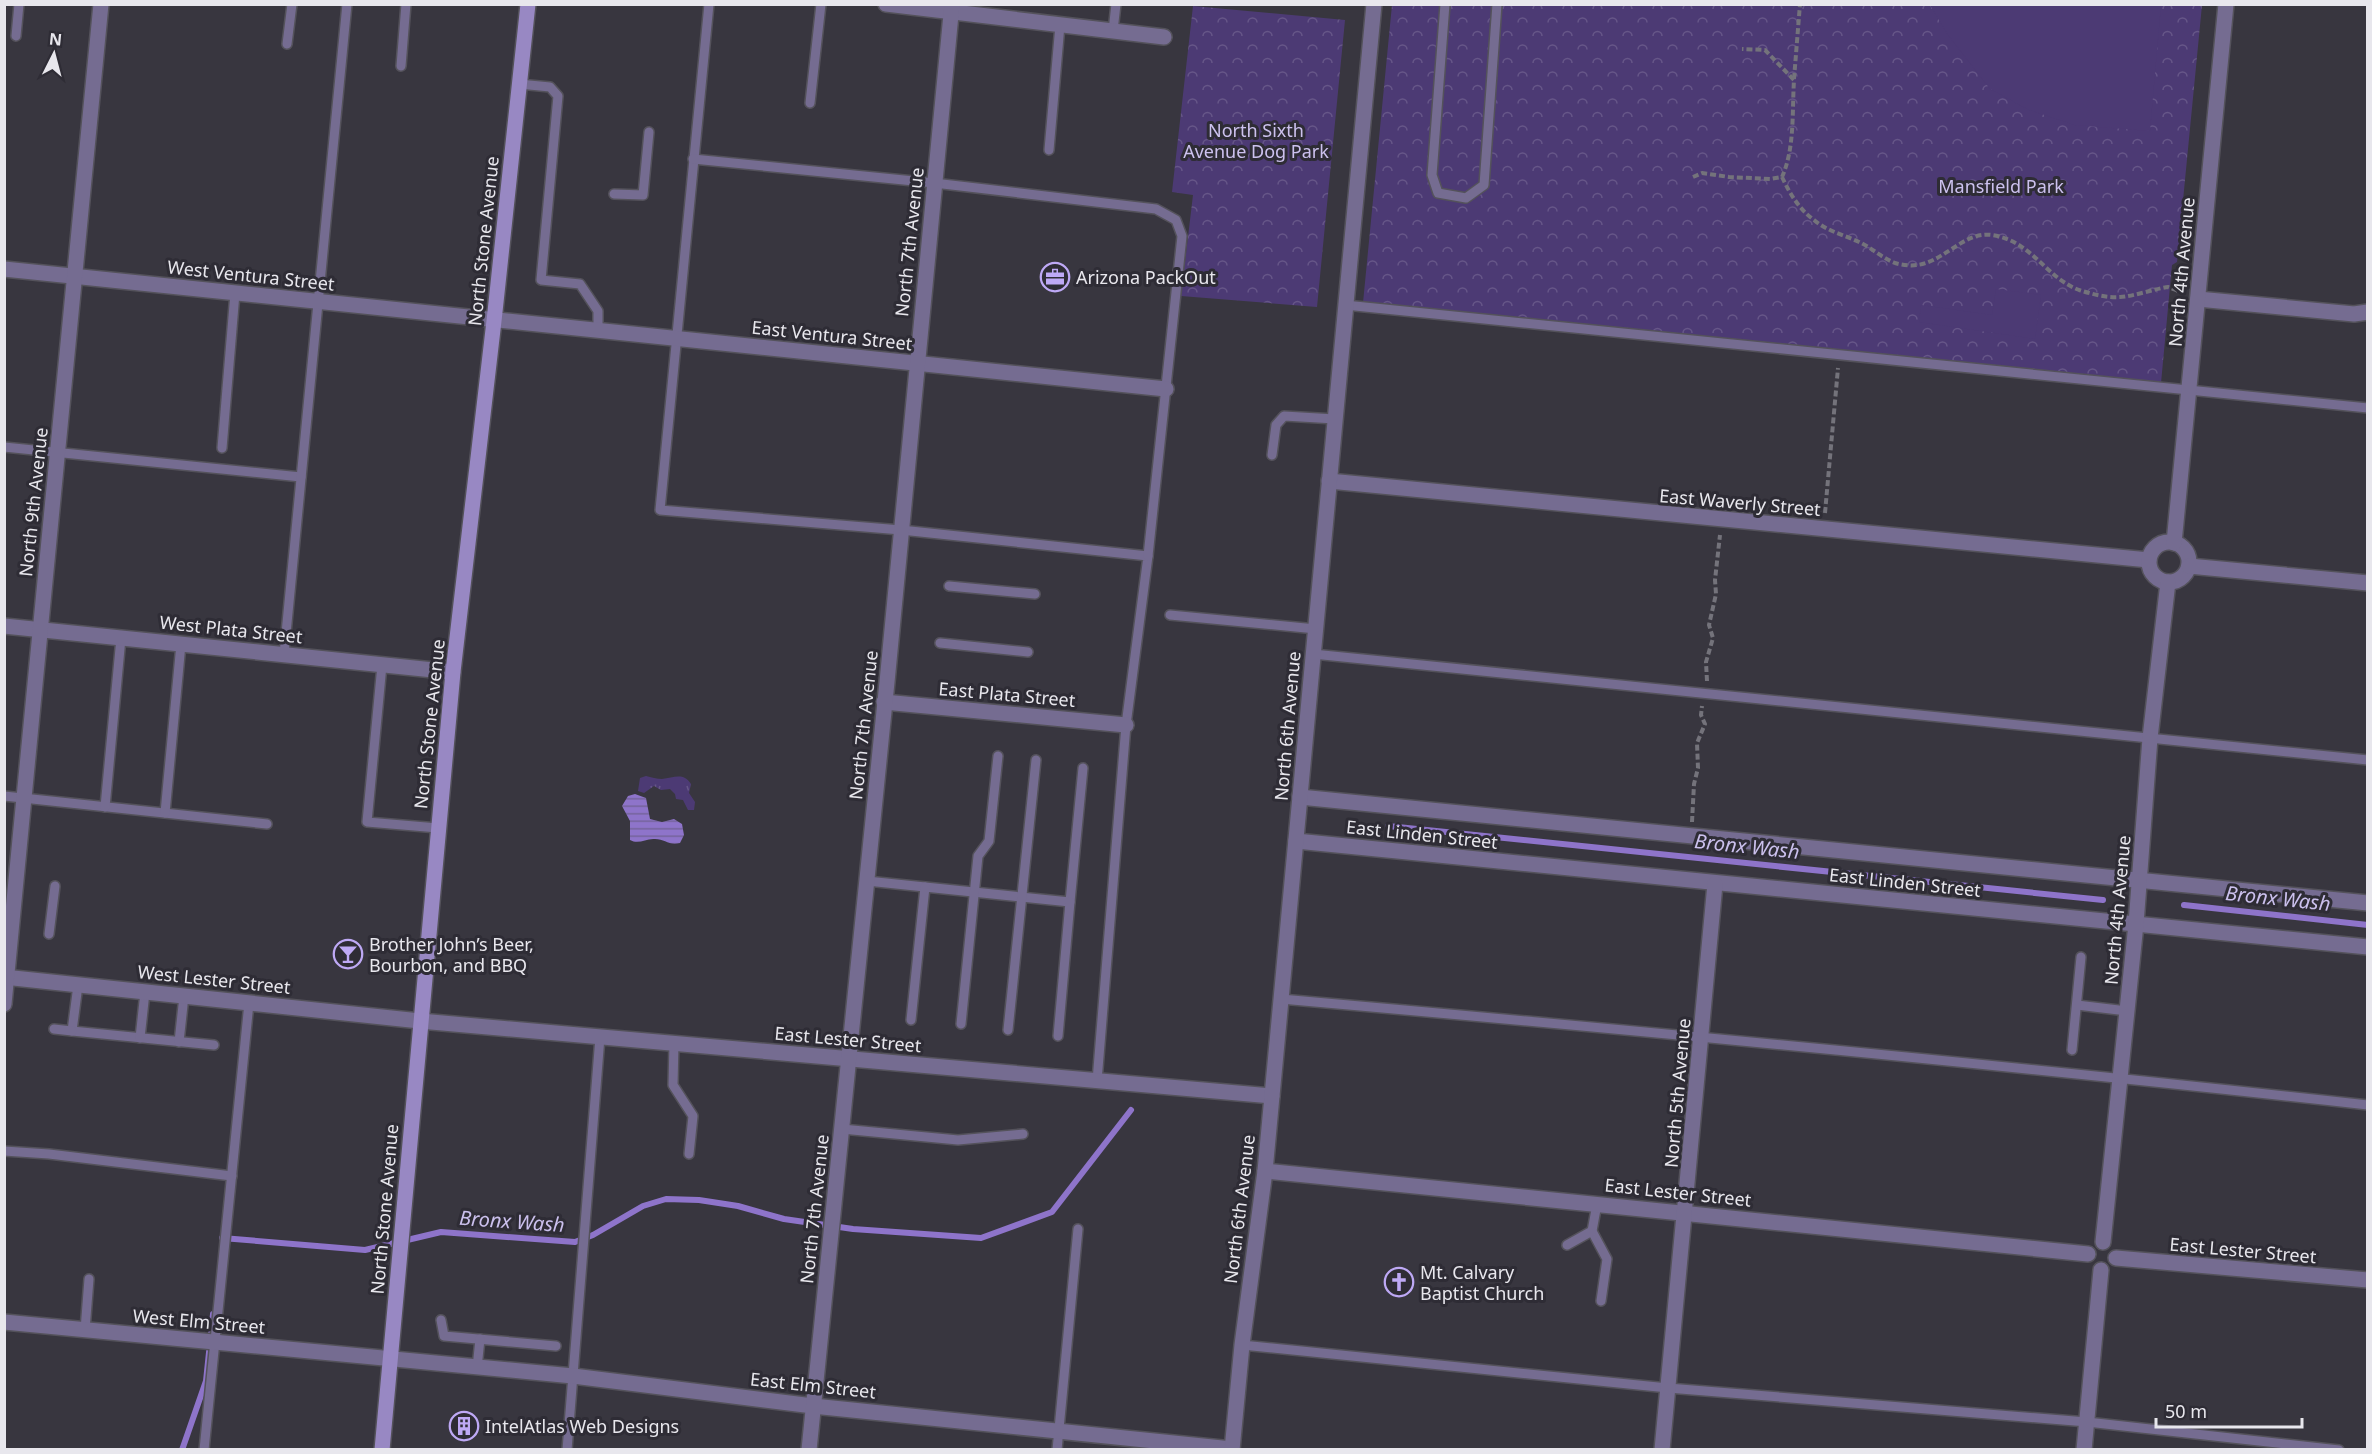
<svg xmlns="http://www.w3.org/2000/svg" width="2372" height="1454" font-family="'Noto Sans',sans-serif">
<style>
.grass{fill:url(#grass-tufts)}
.park{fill:url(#park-crowns)}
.garden{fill:#4c3a74}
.water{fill:url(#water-rules)}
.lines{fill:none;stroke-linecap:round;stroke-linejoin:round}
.stream{stroke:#8e74ca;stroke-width:6}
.service-casing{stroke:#54525b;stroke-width:12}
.minor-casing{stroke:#54525b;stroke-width:18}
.tertiary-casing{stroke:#54525b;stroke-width:18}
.secondary-casing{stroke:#54525b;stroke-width:18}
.path{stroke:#74737b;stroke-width:4;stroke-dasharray:6 3;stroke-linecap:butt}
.service{stroke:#756c91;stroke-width:9}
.minor{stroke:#756c91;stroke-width:15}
.tertiary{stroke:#756c91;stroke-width:15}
.secondary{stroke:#9888c3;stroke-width:15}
.labels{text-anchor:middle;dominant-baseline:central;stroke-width:6;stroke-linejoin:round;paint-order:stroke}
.park-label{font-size:18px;fill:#ccc1ee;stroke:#2e2c35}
.street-label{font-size:18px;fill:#e8e7ed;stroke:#2e2c35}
.poi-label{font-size:18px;fill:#e8e7ed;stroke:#2e2c35;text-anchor:start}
.water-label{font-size:20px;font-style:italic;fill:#cbc0ed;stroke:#2e2c35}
</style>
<defs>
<pattern id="grass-tufts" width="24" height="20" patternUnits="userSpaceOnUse" patternTransform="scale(1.5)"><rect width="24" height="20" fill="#4c3a74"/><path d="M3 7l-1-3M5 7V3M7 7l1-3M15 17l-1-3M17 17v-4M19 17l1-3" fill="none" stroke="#665688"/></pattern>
<pattern id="park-crowns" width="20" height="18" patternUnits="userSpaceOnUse" patternTransform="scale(1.5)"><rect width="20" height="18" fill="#4c3a74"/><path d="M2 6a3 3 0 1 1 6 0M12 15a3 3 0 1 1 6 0" fill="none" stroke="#665688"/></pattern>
<pattern id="water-rules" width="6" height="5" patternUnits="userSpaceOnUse" patternTransform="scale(1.5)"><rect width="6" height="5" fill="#8e74ca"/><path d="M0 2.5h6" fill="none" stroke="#75649c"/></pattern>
</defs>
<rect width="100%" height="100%" fill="#38363f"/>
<!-- grass -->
<path class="grass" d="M646 776C651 777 657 779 662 779 674 778 683 772 691 784L689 793 695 802 694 810H688L683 800 676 799 675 794 670 789 661 790 654 786 644 793 638 791 640 778Z"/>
<!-- park -->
<g class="park">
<polygon points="1392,5 2202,5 2177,262 2172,265 2161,383 1363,303"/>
<polygon points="1193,6 1345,20 1317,307 1181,296 1193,195 1172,192"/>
</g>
<!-- garden -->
<g class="garden">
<polygon points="1930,5 2161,5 2150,131 2074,125 2027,109 1990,89 1948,35"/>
<polygon points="1996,289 2041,295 2035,339 1919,322 1921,305 1992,315"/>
</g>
<!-- water -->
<path class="water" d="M635 794 646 798 650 819 662 822 674 819 682 824 684 835 680 843C669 846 665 839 655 839 646 838 639 845 630 840V821L622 806 628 796Z"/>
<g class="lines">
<!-- stream -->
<g class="stream">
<polyline points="1388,826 2103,900"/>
<polyline points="2184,905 2368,925"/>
<polyline points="222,1238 365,1250 441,1232 575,1242 593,1235 643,1206 666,1199 699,1200 738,1206 784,1219 853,1229 981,1238 1052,1212 1131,1110"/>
<polyline points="182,1450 206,1381 213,1314"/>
</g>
<!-- service casing -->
<g class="service-casing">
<g id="service">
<polyline points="709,4 660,510 901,530 1148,556 1126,725 1097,1081"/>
<polyline points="1445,4 1432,175 1438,193 1466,198 1484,185 1497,4"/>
<polyline points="1113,31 1116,4"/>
<polyline points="16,36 19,4"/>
<polyline points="287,44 292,4"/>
<polyline points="401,66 406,4"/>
<polyline points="519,84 550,87 558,96 541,280 580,284 598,311 598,331"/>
<polyline points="810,103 821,4"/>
<polyline points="1049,150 1060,25"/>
<polyline points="693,159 934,183 1156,209 1176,220 1182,236 1148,556"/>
<polyline points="614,194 643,195 649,132"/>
<polyline points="1345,305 2368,408"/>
<polyline points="4,447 301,477"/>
<polyline points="222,448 235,293"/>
<polyline points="1272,455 1276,425 1284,416 1335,419"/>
<polyline points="949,586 1035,594"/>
<polyline points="1170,615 1316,629"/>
<polyline points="940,643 1028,652"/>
<polyline points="284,654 347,4"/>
<polyline points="1313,654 2368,760"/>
<polyline points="382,665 367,822 438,828"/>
<polyline points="4,796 267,824"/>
<polyline points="105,807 121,638"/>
<polyline points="165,813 181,644"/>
<polyline points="867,881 1070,902 1083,768"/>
<polyline points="49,934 55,886"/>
<polyline points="78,985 72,1031 214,1045"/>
<path d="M1281 999C1644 1031 2006 1065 2368 1105"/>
<polyline points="2077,1005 2127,1011"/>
<polyline points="911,1020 925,887"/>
<polyline points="961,1024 978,856 989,841 998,756"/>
<polyline points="54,1029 72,1031"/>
<polyline points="1008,1030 1036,760"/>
<polyline points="1058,1036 1070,902"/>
<polyline points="140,1038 145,992"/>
<polyline points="179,1042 184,996"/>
<polyline points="674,1043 673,1085 693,1116 689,1154"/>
<polyline points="2072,1050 2081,957"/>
<polyline points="842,1129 958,1140 1023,1134"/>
<polyline points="4,1151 49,1154 232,1176"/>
<polyline points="1592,1231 1607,1259 1601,1301"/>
<polyline points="1567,1245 1592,1231 1597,1204"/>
<polyline points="441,1320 444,1336 556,1346"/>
<polyline points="85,1330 89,1279"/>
<polyline points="1242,1345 1668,1388 2087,1422 2339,1450"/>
<polyline points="477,1368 480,1339"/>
<polyline points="204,1450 249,1003"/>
<polyline points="567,1450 600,1037"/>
<polyline points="1057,1450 1078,1229"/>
</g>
</g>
<!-- minor casing -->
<g class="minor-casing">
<g id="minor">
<polyline points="886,4 1164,37"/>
<polyline points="4,269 1166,389"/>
<polyline points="2198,299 2354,314 2368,312"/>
<polyline points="1329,481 2149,560"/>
<circle cx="2169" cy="562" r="20"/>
<polyline points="2174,543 2226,4"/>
<polyline points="2189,566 2368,583"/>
<polyline points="4,626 453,672"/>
<polyline points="884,702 1126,725"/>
<polyline points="1300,797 2368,903"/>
<polyline points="1296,841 2368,947"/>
<polyline points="4,977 420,1021 1272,1096"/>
<polyline points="4,1004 101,4"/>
<polyline points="1265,1171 2088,1254"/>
<polyline points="2103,1242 2136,924 2150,738 2168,582"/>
<polyline points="2116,1258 2368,1280"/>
<polyline points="4,1322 573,1376 813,1406 1232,1449"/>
<polyline points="809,1450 887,682 952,4"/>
<polyline points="1662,1450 1715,884"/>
<polyline points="2084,1450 2101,1270"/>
</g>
</g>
<!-- tertiary casing -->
<g class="tertiary-casing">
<polyline id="tertiary" points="1232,1450 1242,1345 1265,1171 1374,4"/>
</g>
<!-- secondary casing -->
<g class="secondary-casing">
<polyline id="secondary" points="382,1450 453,672 494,321 528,4"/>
</g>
<!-- path -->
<g class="path">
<polyline points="1794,79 1800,4"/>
<path d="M1693 177 1702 173 1729 177 1770 179 1782 177C1795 148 1792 111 1794 80L1765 50 1742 49"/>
<path d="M1782 177C1790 194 1799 209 1814 220 1827 231 1844 235 1859 242 1872 248 1882 258 1895 263 1901 265 1911 266 1917 265 1944 262 1964 231 1992 235 2032 241 2045 277 2079 290 2092 294 2106 298 2120 297 2131 297 2162 287 2168 287 2172 288 2177 291 2181 292"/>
<polyline points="1825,513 1838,368"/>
<polyline points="1707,681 1706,662 1713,638 1709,625 1716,594 1715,580 1720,535"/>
<polyline points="1692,822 1694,784 1698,768 1697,743 1705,724 1701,715 1702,706"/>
</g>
<!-- service -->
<use href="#service" class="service"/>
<!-- minor -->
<use href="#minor" class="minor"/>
<!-- tertiary -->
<use href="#tertiary" class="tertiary"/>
<!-- secondary -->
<use href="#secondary" class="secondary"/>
</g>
<!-- icons -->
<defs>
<g id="office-ring" transform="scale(1.5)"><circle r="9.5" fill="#2e2c35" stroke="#bea9f5" stroke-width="1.5"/><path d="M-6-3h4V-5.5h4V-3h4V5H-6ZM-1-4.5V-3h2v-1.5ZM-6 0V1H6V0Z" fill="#bea9f5"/></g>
<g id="bar-ring" transform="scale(1.5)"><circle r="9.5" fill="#2e2c35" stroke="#bea9f5" stroke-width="1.5"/><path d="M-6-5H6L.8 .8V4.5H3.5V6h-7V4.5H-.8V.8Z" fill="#bea9f5"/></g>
<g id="church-ring" transform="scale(1.5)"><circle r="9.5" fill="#2e2c35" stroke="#bea9f5" stroke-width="1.5"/><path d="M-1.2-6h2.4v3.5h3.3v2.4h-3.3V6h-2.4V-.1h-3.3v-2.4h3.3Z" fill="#bea9f5"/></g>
<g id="building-ring" transform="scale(1.5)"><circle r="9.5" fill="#2e2c35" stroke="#bea9f5" stroke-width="1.5"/><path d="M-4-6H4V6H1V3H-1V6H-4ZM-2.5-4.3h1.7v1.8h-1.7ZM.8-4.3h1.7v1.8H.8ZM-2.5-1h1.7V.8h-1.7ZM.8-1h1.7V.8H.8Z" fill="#bea9f5"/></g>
</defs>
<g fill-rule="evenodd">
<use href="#office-ring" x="1055" y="277"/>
<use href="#bar-ring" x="348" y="954"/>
<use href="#church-ring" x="1399" y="1282"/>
<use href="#building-ring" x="464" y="1426"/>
</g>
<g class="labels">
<!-- park labels -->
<g class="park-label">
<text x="1256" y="130">North Sixth<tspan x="1256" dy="21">Avenue Dog Park</tspan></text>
<text x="2001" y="186">Mansfield Park</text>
</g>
<!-- street labels -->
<g class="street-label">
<text transform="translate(483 241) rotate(-84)">North Stone Avenue</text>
<text transform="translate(909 242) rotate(-84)">North 7th Avenue</text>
<text transform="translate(2181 272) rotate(-85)">North 4th Avenue</text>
<text transform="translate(251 275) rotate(6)">West Ventura Street</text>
<text transform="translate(832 335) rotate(6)">East Ventura Street</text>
<text transform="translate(33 502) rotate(-84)">North 9th Avenue</text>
<text transform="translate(1740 502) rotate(5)">East Waverly Street</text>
<text transform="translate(231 629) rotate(6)">West Plata Street</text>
<text transform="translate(1007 694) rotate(5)">East Plata Street</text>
<text transform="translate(429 724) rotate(-84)">North Stone Avenue</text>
<text transform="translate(863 725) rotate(-84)">North 7th Avenue</text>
<text transform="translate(1287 726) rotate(-85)">North 6th Avenue</text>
<text transform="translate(1422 834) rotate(6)">East Linden Street</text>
<text transform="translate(1905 882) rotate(6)">East Linden Street</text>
<text transform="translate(2117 910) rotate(-85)">North 4th Avenue</text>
<text transform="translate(214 979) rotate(6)">West Lester Street</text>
<text transform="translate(848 1039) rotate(5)">East Lester Street</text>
<text transform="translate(1677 1093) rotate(-85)">North 5th Avenue</text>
<text transform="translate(1678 1192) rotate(6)">East Lester Street</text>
<text transform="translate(384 1209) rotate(-85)">North Stone Avenue</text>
<text transform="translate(814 1209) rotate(-84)">North 7th Avenue</text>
<text transform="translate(1239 1209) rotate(-83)">North 6th Avenue</text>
<text transform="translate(2243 1250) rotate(5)">East Lester Street</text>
<text transform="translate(199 1321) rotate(5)">West Elm Street</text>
<text transform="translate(813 1385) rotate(6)">East Elm Street</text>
</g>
<!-- poi labels -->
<g class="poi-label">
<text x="1076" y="277">Arizona PackOut</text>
<text x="369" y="944">Brother John’s Beer,<tspan x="369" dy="21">Bourbon, and BBQ</tspan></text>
<text x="1420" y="1272">Mt. Calvary<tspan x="1420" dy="21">Baptist Church</tspan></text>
<text x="485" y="1426">IntelAtlas Web Designs</text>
</g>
<!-- water labels -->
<g class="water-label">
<text transform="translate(1747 846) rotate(6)">Bronx Wash</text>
<text transform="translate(2278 898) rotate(6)">Bronx Wash</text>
<text transform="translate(512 1221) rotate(4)">Bronx Wash</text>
</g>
</g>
<!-- border -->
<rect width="2372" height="1454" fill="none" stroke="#e8e7ed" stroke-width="12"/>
<!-- north arrow -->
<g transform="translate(54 54) rotate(6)" stroke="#2e2c35" stroke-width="4.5" paint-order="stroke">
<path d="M0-4.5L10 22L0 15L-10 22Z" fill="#e8e7ed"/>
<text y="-9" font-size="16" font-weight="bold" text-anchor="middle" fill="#e8e7ed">N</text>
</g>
<!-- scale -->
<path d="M2156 1418v9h146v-9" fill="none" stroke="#e8e7ed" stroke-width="3"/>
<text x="2165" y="1418" font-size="18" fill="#e8e7ed" stroke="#2e2c35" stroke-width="4.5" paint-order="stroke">50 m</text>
</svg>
